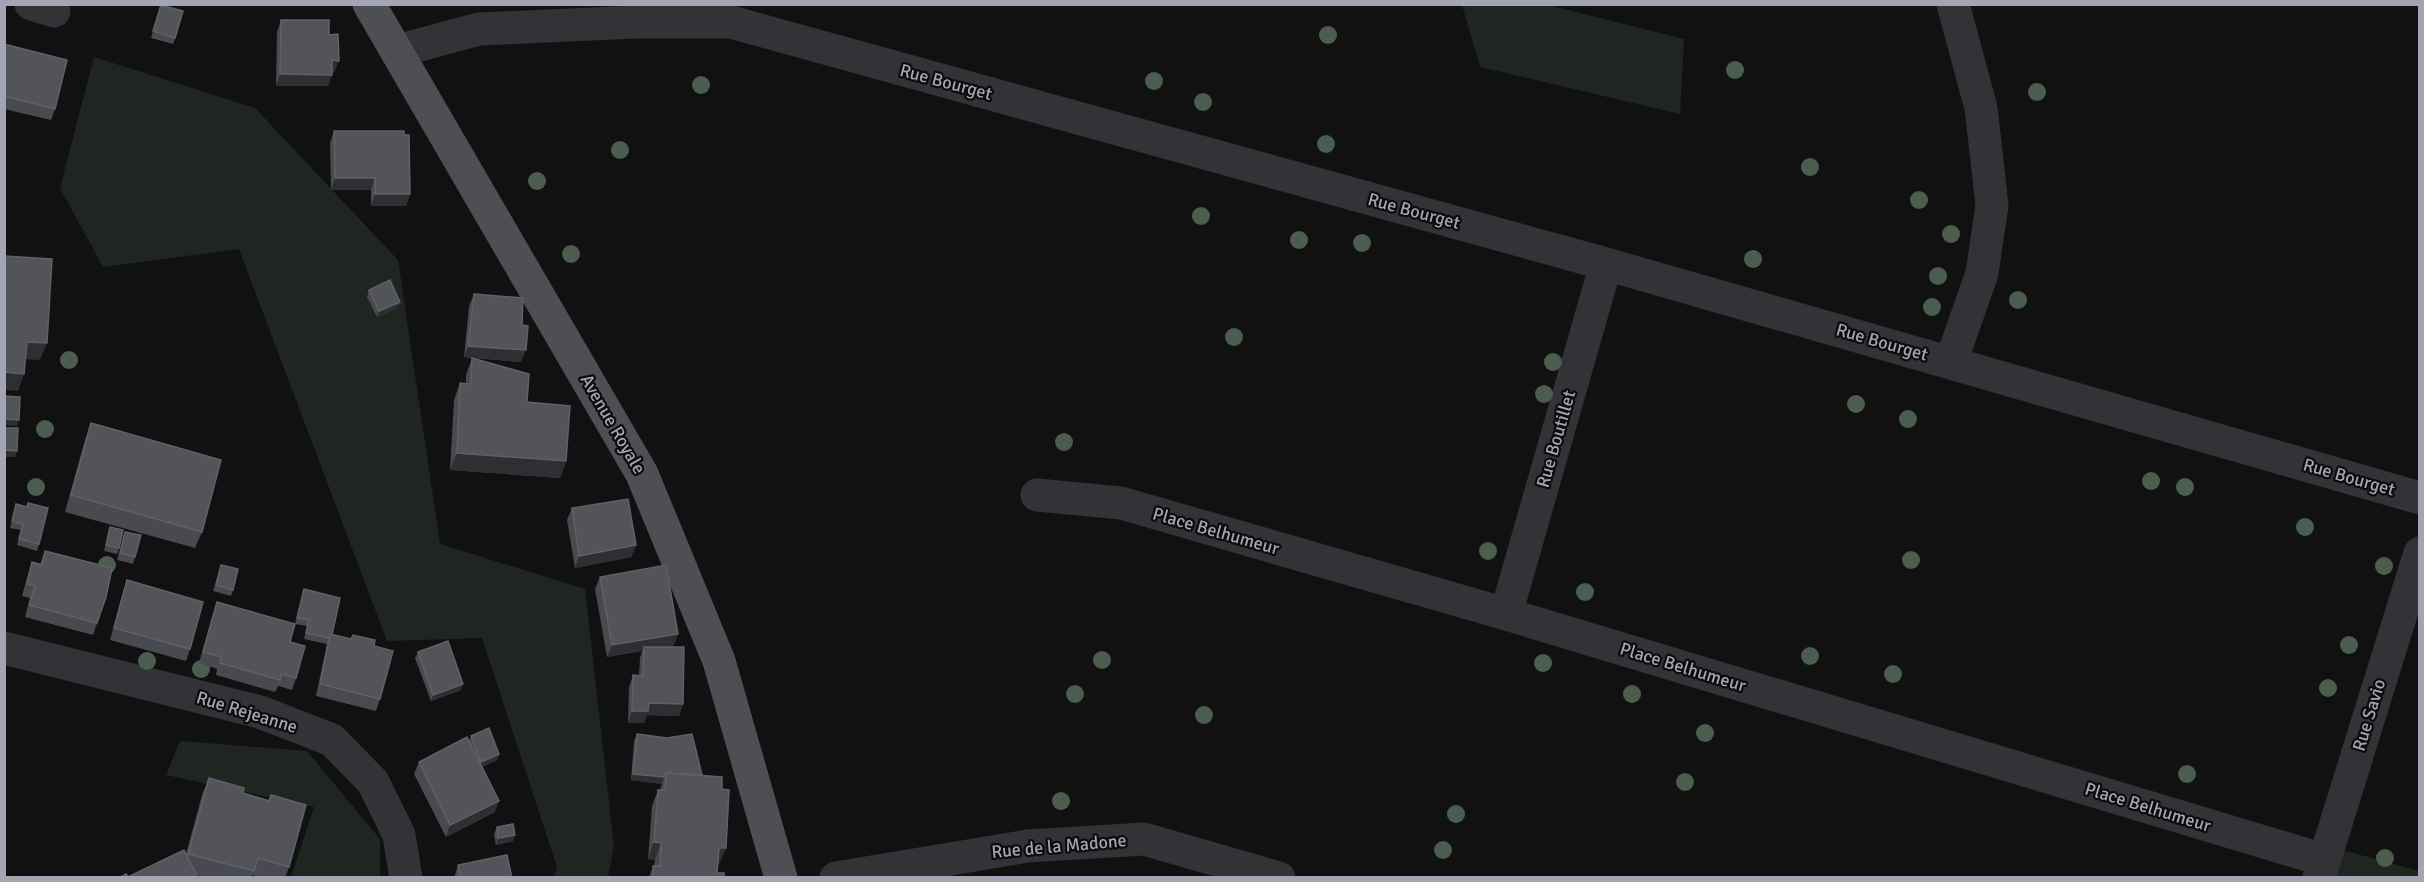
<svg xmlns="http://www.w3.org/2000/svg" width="2424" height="882" font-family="Signika,sans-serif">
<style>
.green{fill:#1f2621}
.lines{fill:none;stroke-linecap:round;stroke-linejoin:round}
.minor{stroke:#323237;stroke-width:33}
.major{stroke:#4e4f55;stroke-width:33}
.tree{fill:#4b5d4e}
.wall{fill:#494a4f}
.shaded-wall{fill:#2e2f32}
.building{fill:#52545a;stroke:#5f6168;stroke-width:1.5}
.labels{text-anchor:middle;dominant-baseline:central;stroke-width:4.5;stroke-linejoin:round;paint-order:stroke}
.street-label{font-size:18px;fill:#a3a6b2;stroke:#0c0c0d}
</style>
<rect width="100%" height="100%" fill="#111112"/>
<!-- green -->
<g class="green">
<polygon points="1462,5 1548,5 1684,39 1680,114 1480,67"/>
<polygon points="94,57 255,108 398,260 440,544 585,589 614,846 608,877 554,877 557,867 482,638 387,641 239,249 103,267 60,188"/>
<polygon points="180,741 307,751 380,839 380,877 291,877 314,807 166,775"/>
<polygon points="2328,846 2419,871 2419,877 2319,878"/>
</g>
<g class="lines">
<!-- minor -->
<g class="minor">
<polyline points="31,4 54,11"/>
<polyline points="397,51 479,29 636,22 731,22 1606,264 2420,498"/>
<polyline points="1951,362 1982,273 1992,205 1981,108 1953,4"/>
<polyline points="1037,495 1121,503 1506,614 2324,860"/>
<polyline points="1506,614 1606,264"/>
<polyline points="4,648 260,712 332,740 373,782 399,835 406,878"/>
<polyline points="836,878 1028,846 1144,839 1279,878"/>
<polyline points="2319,878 2420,553"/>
</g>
<!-- major -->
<polyline class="major" points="369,4 642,474 719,661 781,878"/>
</g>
<!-- trees -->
<g class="tree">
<circle cx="1328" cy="35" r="9"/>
<circle cx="1735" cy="70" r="9"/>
<circle cx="1154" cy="81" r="9"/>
<circle cx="701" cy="85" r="9"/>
<circle cx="2037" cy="92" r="9"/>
<circle cx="1203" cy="102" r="9"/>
<circle cx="1326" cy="144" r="9"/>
<circle cx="620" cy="150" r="9"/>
<circle cx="1810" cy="167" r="9"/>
<circle cx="537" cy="181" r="9"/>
<circle cx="1919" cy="200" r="9"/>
<circle cx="1201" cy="216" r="9"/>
<circle cx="1951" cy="234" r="9"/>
<circle cx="1299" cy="240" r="9"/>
<circle cx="1362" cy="243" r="9"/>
<circle cx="571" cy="254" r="9"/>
<circle cx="1753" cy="259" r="9"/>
<circle cx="1938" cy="276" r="9"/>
<circle cx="2018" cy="300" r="9"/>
<circle cx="1932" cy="307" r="9"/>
<circle cx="1234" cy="337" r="9"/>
<circle cx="69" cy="360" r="9"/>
<circle cx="1553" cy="362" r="9"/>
<circle cx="1544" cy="394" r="9"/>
<circle cx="1856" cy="404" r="9"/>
<circle cx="1908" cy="419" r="9"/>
<circle cx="45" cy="429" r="9"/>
<circle cx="1064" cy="442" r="9"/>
<circle cx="2151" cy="481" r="9"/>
<circle cx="36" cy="487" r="9"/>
<circle cx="2185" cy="487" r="9"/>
<circle cx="2305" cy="527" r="9"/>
<circle cx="1488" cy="551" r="9"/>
<circle cx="1911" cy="560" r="9"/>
<circle cx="107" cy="565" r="9"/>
<circle cx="2384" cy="566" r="9"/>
<circle cx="1585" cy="592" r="9"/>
<circle cx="2349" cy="645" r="9"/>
<circle cx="1810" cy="656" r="9"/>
<circle cx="1102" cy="660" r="9"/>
<circle cx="147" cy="661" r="9"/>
<circle cx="1543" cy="663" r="9"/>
<circle cx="201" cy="669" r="9"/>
<circle cx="1893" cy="674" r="9"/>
<circle cx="2328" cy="688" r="9"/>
<circle cx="1075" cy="694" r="9"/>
<circle cx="1632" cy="694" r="9"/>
<circle cx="1204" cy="715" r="9"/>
<circle cx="1705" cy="733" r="9"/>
<circle cx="2187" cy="774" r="9"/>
<circle cx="1685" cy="782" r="9"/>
<circle cx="1061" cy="801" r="9"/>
<circle cx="1456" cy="814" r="9"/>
<circle cx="1443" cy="850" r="9"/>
<circle cx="2385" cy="858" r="9"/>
</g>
<!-- wall -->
<g class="wall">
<polygon points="159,11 175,38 173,44 151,38"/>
<polygon points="281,20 329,35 334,73 332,72 328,86 276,86 277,32"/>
<polygon points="4,44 55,109 51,120 4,109"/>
<polygon points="334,131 404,135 410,194 406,206 371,206 371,190 331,190 330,143"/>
<polygon points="369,290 400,302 397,308 377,317 367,297"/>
<polygon points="474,294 522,325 521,362 473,358 527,402 566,461 560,478 450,470 454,400 460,383 466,384 466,375 472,358 464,357 469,306"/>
<polygon points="91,423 202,532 195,548 65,512 85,440"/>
<polygon points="16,504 39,544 37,551 17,545 21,530 10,528"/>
<polygon points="572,508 636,545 631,557 575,568 567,520"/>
<polygon points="110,527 119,548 117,554 104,551"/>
<polygon points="125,532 135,557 133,564 117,560"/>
<polygon points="45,551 106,597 93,635 25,617 30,598 22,596 28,574 32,562 40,564"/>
<polygon points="221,565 233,590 231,596 213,591"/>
<polygon points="600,577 678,634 673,646 667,647 683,704 679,716 647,715 644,723 628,723 629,687 633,675 639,676 640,658 642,651 607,657 595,589"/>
<polygon points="127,580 190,649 186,661 110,640 123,592"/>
<polygon points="304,589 332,635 374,646 380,699 376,711 316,696 327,644 304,639 307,626 295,624"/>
<polygon points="217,602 290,642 296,678 292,690 278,686 275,692 216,675 217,669 199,663 213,614"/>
<polygon points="418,652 461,690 431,701 415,658"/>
<polygon points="637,734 667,738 719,865 718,865 717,873 724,878 649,878 653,866 654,866 655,860 648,859 652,806 658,790 660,790 662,784 631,780 634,741"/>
<polygon points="471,736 499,754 497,760 482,767 495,812 446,837 414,774 419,762 469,741"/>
<polygon points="209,778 243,793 269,800 271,795 289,867 285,878 262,878 252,875 252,878 207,878 197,875 128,877 186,854 202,795"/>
<polygon points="497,827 515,835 513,841 496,845 494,834"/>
<polygon points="458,865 512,878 454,878"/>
</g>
<!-- shaded-wall -->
<g class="shaded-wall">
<polygon points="332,60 339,61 334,73 328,72"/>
<polygon points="280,74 332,75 328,86 276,86"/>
<polygon points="335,178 375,178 371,190 331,190"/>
<polygon points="375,194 410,194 406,206 371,206"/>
<polygon points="400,302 397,308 377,317 379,311"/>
<polygon points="27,342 47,343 40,360 20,359"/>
<polygon points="468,346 526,350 521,362 464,357"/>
<polygon points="4,372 24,374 18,391 4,390"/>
<polygon points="4,419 19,420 17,426 4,425"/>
<polygon points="4,450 17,451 15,457 4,457"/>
<polygon points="457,453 566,461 560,478 450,470"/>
<polygon points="636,545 631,557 575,568 579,556"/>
<polygon points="678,634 673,646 644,651 644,647 642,651 607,657 612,645"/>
<polygon points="463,684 461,690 431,701 433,695"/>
<polygon points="649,703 683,704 679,716 647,715 644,723 628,723 632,711"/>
<polygon points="499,754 497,760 479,768 481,762"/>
<polygon points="633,774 664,777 662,784 631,780"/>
<polygon points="499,801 495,812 446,837 450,825"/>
<polygon points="515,835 513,841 496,845 498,838"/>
<polygon points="654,842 661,843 655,860 648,859"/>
<polygon points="719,848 726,848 719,865 713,865"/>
</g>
<!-- building -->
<g class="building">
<polygon points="161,5 183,11 175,38 153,31"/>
<polygon points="281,20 329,20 329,35 338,34 339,61 332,60 332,75 280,74"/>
<polygon points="4,44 67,60 55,109 4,96"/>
<polygon points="334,131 404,131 404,135 409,135 410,194 375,194 375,178 335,178"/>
<polygon points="4,256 52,259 47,343 27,342 24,374 4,372"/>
<polygon points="390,280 400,302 379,311 369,290"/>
<polygon points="474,294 523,298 522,325 528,326 526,350 468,346"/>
<polygon points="472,358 529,374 527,402 570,406 566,461 457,453 460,383 471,384"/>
<polygon points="4,396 20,397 19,420 4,419"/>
<polygon points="91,423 221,460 202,532 71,495"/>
<polygon points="4,428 18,428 17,451 4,450"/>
<polygon points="628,499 636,545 579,556 572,508"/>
<polygon points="28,503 48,508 39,544 19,539 23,524 12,521 16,504 27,507"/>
<polygon points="110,527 123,530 119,548 106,545"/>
<polygon points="125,532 141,535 135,557 120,553"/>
<polygon points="45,551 112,568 106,597 97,623 29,605 35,586 27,584 32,562 42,565"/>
<polygon points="221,565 238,569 233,590 216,585"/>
<polygon points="666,565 678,634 612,645 600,577"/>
<polygon points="127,580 203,602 190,649 114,628"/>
<polygon points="304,589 340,598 332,635 330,634 329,638 306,633 309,620 297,618"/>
<polygon points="217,602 295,624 290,642 305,646 296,678 281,674 280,680 220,663 221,657 203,652"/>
<polygon points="330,634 351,639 353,635 375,640 374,646 393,651 380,699 320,684"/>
<polygon points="448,641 463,684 433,695 418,652"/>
<polygon points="644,647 684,647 683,704 649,703 648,711 632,711 633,675 643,676"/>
<polygon points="489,728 499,754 481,762 471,736"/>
<polygon points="637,734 667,738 692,734 702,775 666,773 664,777 633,774"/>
<polygon points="467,737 499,801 450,825 419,762"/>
<polygon points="666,773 722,777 722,789 729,790 726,848 719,848 717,873 724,873 724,878 653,878 653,866 660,866 661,843 654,842 658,790 665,790"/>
<polygon points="209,778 244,788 243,793 269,801 271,795 306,805 289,867 258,858 254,871 188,854"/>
<polygon points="513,824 515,835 498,838 497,827"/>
<polygon points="184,850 198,878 119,878 126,874 128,877"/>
<polygon points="507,855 512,878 460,878 458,865"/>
</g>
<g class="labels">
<!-- street labels -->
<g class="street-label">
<text transform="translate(946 82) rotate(15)">Rue Bourget</text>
<text transform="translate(1414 211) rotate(15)">Rue Bourget</text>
<text transform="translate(1882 342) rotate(16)">Rue Bourget</text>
<text transform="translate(613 424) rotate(60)">Avenue Royale</text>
<text transform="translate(1556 439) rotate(-74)">Rue Boutillet</text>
<text transform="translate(2349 477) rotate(16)">Rue Bourget</text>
<text transform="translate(1216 531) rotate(16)">Place Belhumeur</text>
<text transform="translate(1683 667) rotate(17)">Place Belhumeur</text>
<text transform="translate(247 712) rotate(17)">Rue Rejeanne</text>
<text transform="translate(2369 715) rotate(-73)">Rue Savio</text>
<text transform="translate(2148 807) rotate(17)">Place Belhumeur</text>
<text transform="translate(1059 846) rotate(-5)">Rue de la Madone</text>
</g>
</g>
<!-- border -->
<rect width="2424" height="882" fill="none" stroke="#a3a6b2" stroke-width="12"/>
</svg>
